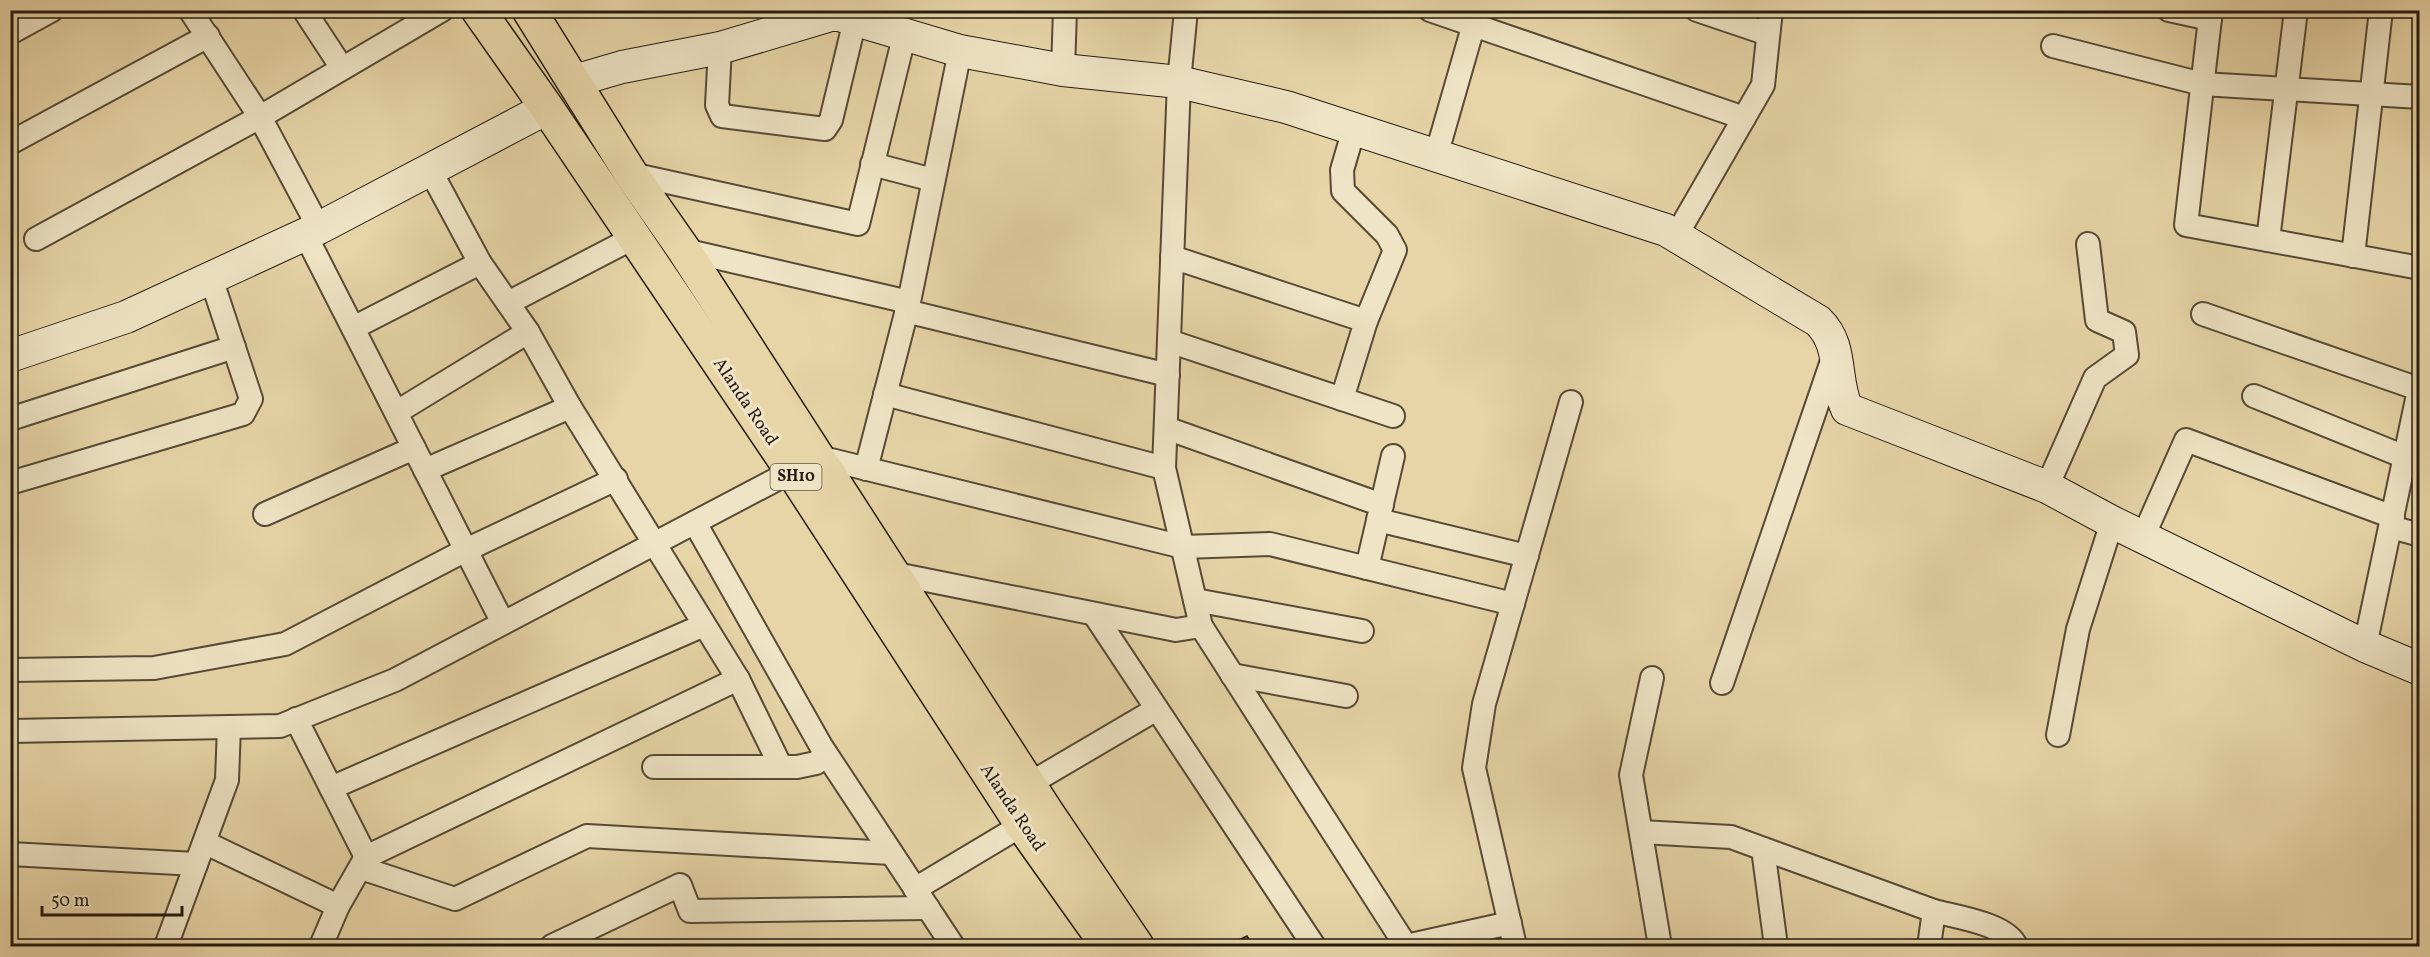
<svg xmlns="http://www.w3.org/2000/svg" width="2430" height="957" font-family="Vollkorn,serif">
<style>
.building{fill:#8a7c5f;stroke:#251b12;stroke-width:1.5}
.lines{fill:none;stroke-linecap:round;stroke-linejoin:round}
.street-casing{stroke:#564a37;stroke-width:26}
.secondary-casing{stroke:#251b12;stroke-width:34}
.primary-casing{stroke:#251b12;stroke-width:36}
.street{stroke:#efe4c6;stroke-width:22}
.secondary{stroke:#efe4c6;stroke-width:32}
.primary{stroke:#e7d5a7;stroke-width:33}
.labels{text-anchor:middle;dominant-baseline:central;stroke-width:6;stroke-linejoin:round;paint-order:stroke}
.shield{fill:#efe4c6;stroke:#625748;stroke-width:1.5}
.shield-label{font-size:16px;font-weight:bold;fill:#251b12}
.street-label{font-size:18px;fill:#251b12;stroke:#efe4c6}
</style>
<rect width="100%" height="100%" fill="#e7d5a7"/>
<filter id="stains"><feTurbulence type="fractalNoise" baseFrequency=".00333" numOctaves="4"/><feColorMatrix values="0 0 0 0 .2 0 0 0 0 .09 0 0 0 0 .02 0 0 0 .5 -.17"/></filter>
<radialGradient id="worn" r=".72"><stop offset=".6" stop-color="#630" stop-opacity="0"/><stop offset="1" stop-color="#630" stop-opacity=".3"/></radialGradient>
<!-- building -->
<g class="building">
<polygon points="1247,936 1253,946 1226,946"/>
<polygon points="1270,941 1273,946 1258,946"/>
</g>
<g class="lines">
<!-- street casing -->
<g class="street-casing">
<g id="street">
<polyline points="190,10 260,117 319,228"/>
<polyline points="304,10 342,68"/>
<polyline points="1186,10 1179,82 1164,468 1201,626 1406,946"/>
<polyline points="1430,10 1744,118"/>
<polyline points="1697,10 1768,34"/>
<polyline points="2169,10 2210,19"/>
<polyline points="2211,10 2186,225 2420,268"/>
<polyline points="10,33 52,10"/>
<polyline points="2053,46 2202,84 2420,97"/>
<polyline points="720,48 717,105 722,116 825,129 831,120 855,20"/>
<polyline points="1063,70 1065,10"/>
<polyline points="1354,129 1342,170 1343,191 1387,235 1395,250 1366,321"/>
<polyline points="10,143 208,36"/>
<polyline points="1436,156 1477,13"/>
<polyline points="872,164 933,180"/>
<polyline points="631,174 858,224 905,33"/>
<polyline points="305,234 503,623"/>
<polyline points="1676,236 1763,85 1771,10"/>
<polyline points="36,239 260,117 442,10"/>
<polyline points="2268,240 2296,10"/>
<polyline points="684,250 909,302 866,469"/>
<polyline points="2353,256 2381,10"/>
<polyline points="1172,257 1366,321 1342,399"/>
<polyline points="909,302 960,51"/>
<polyline points="508,303 633,238"/>
<polyline points="906,311 1168,375"/>
<polyline points="2203,314 2419,389"/>
<polyline points="353,328 480,263"/>
<polyline points="1169,341 1393,416"/>
<polyline points="885,394 1164,468"/>
<polyline points="2254,396 2405,457"/>
<polyline points="397,412 528,332"/>
<polyline points="10,419 234,347"/>
<polyline points="1166,428 1382,505"/>
<polyline points="425,470 570,407"/>
<polyline points="10,483 243,414 251,399 211,278"/>
<polyline points="2047,487 2095,378 2127,355 2124,332 2097,320 2088,244"/>
<polyline points="265,514 414,448"/>
<polyline points="1378,520 1527,556"/>
<polyline points="695,523 821,746 953,946"/>
<polyline points="2391,527 2420,535"/>
<polyline points="2143,537 2186,440 2393,517"/>
<polyline points="1367,568 1393,456"/>
<polyline points="896,574 1176,630 1201,626"/>
<polyline points="1195,600 1362,631"/>
<polyline points="1094,614 1314,946"/>
<polyline points="2365,646 2420,385"/>
<polyline points="10,670 154,668 285,644 466,550 616,479"/>
<polyline points="1232,675 1346,696"/>
<polyline points="1652,678 1631,775 1660,946"/>
<polyline points="738,679 781,767"/>
<polyline points="1722,683 1834,355"/>
<polyline points="296,719 366,857"/>
<polyline points="10,731 280,726 395,680 819,457 1183,547 1270,544 1513,604"/>
<polyline points="2058,735 2078,629 2112,522"/>
<polyline points="654,767 797,767 816,763 826,754"/>
<polyline points="1029,784 1155,710"/>
<polyline points="331,788 704,625"/>
<polyline points="1641,832 1731,837 1934,911 1929,946"/>
<polyline points="206,843 338,906"/>
<polyline points="1763,849 1776,946"/>
<polyline points="10,854 196,864"/>
<polyline points="361,868 455,899 587,836 891,853"/>
<polyline points="915,889 1022,825"/>
<path d="M1934 911C1956 917 2007 924 2016 946"/>
<polyline points="166,946 227,780 229,727"/>
<polyline points="321,946 338,906 366,857 738,679 570,407 528,332 480,263 430,170"/>
<polyline points="552,946 680,885 690,911 928,908"/>
<polyline points="1406,946 1510,923"/>
<polyline points="1515,946 1474,768 1484,704 1571,402"/>
</g>
</g>
<!-- secondary casing -->
<g class="secondary-casing">
<g id="secondary">
<path d="M574 81 622 67 720 48 831 15H839L960 51 1063 70 1179 82 1286 107 1666 230 1818 321C1844 346 1833 379 1847 409L2047 487 2112 522 2365 646 2420 669"/>
<polyline points="10,356 126,317 319,228 547,108"/>
</g>
</g>
<!-- primary casing -->
<g class="primary-casing">
<g id="primary">
<polyline points="478,10 547,108 792,471 1022,825 1108,946"/>
<polyline points="529,10 631,174 684,250 1046,811 1137,946"/>
</g>
</g>
<!-- street -->
<use href="#street" class="street"/>
<!-- secondary -->
<use href="#secondary" class="secondary"/>
<!-- primary -->
<use href="#primary" class="primary"/>
</g>
<g class="labels">
<!-- shield labels -->
<rect class="shield" x="770.5" y="464" width="51" height="26" rx="4.5"/>
<g class="shield-label">
<text x="796" y="477">SH10</text>
</g>
<!-- street labels -->
<g class="street-label">
<text transform="translate(745 402) rotate(56)">Alanda Road</text>
<text transform="translate(1012 808) rotate(56)">Alanda Road</text>
</g>
</g>
<!-- margin -->
<rect width="2430" height="957" fill="none" stroke="#e7d5a7" stroke-width="36"/>
<rect x="12" y="12" width="2406" height="933" fill="none" stroke="#251b12" stroke-width="3"/>
<rect x="18" y="18" width="2394" height="921" fill="none" stroke="#251b12" stroke-width="1.5"/>
<!-- scale -->
<path d="M42 906v9h140v-9" fill="none" stroke="#251b12" stroke-width="3"/>
<text x="51" y="906" font-size="18" fill="#251b12" stroke="#efe4c6" stroke-width="4.5" paint-order="stroke">50 m</text>
<rect width="100%" height="100%" filter="url(#stains)"/>
<rect width="100%" height="100%" fill="url(#worn)"/>
</svg>
